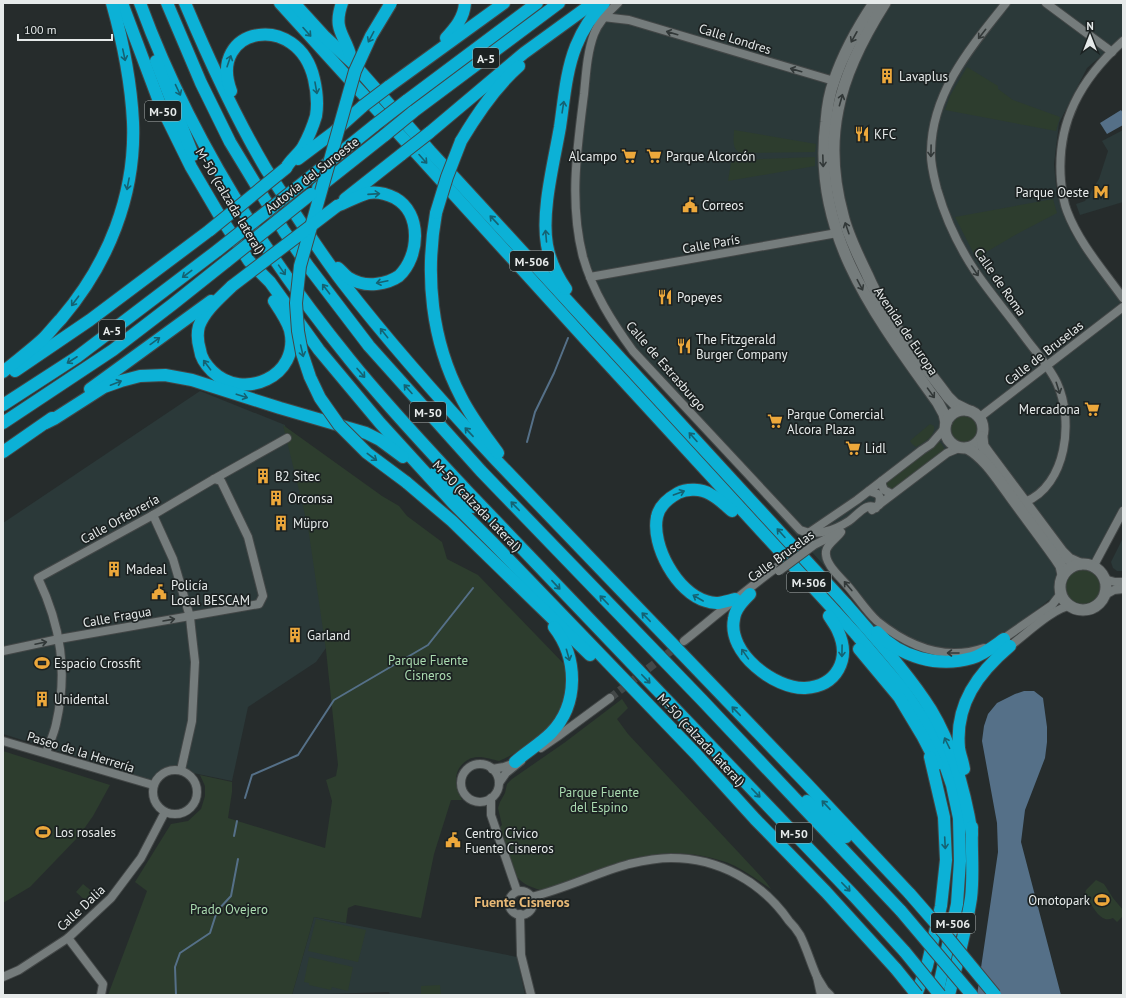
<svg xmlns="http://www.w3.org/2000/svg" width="1126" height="998" font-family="'PT Sans',sans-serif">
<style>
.built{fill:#2b3939}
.green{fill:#2d3d2e}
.water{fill:#557088}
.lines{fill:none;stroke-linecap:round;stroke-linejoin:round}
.stream{stroke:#557088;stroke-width:2}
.street-tunnel{stroke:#434848;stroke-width:8;stroke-dasharray:8 4;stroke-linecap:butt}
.street-casing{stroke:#434747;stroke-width:10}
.secondary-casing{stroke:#434747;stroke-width:13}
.highway-casing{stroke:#434747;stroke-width:14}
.street{stroke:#757c7c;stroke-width:8}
.secondary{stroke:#757c7c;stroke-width:11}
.highway{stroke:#0cb1d6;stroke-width:12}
.street-bridge-casing{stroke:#434747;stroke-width:10;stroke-linecap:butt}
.highway-bridge-casing{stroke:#434747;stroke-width:14;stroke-linecap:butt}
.street-bridge{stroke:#757c7c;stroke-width:8}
.highway-bridge{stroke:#0cb1d6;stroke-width:12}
.oneway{stroke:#156273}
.oneway2{stroke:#323838}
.labels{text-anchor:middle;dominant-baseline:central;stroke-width:3.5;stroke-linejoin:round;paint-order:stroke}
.shield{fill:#1c2222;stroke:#a9aeae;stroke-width:1}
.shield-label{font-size:12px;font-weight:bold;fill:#e6eaea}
.street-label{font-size:13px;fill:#e6eaea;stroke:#1c2222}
.poi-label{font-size:13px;fill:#e6eaea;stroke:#1c2222;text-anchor:start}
.park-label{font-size:13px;fill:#aadbb0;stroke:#1c2222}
.neighbourhood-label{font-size:14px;font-weight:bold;fill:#e8b976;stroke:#1c2222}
</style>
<rect width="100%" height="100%" fill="#262c2c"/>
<!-- built -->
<g class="built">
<polygon points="610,3 1123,3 1123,37 1087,68 1059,123 1054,164 1057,196 1071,232 1123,304 1123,510 1083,587 1049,600 997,641 974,654 930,656 905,647 887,635 621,341 594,298 583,269 573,223 571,183 586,44 592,27"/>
<polygon points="1123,130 1123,202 1080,215 1076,204 1085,201 1099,179 1108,151 1102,141"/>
<polygon points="200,391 285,425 300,489 318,574 326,648 316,662 248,707 232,781 169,768 158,773 151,780 3,734 3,523"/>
<polygon points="1123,538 1123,571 1117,571 1113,568 1111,562"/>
<polygon points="314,917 517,957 525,995 390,995 389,992 292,995"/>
</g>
<!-- green -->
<g class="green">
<polygon points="967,67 998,86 998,89 1013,100 1060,117 1056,131 945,110 950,96"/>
<path d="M734 130 816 144 815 152 741 153C731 150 734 138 734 130Z"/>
<polygon points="815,157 815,166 728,181 731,163 734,160"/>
<polygon points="1053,199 1057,213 1017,234 976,258 955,217"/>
<circle cx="963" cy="430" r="14"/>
<path d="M930 424 934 426C936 436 923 443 916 447L912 444 910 441 912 439Z"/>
<path d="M283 425 382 496 399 506 407 516 442 542 447 559 478 575 563 663C568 672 567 677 567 687 565 723 530 747 499 761 491 759 480 755 472 758 470 758 468 760 466 761 452 771 455 787 462 800H451L434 854 421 918 355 905 348 908 346 923 314 917 292 995H108L147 891 135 882 171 824 188 821 201 809 205 796V786L200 775 232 782V792L228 818 325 848 332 801 326 780 336 776 338 765 326 650 308 527Z"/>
<polygon points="939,442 941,443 945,450 892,490 888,490 885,485 887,481"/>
<circle cx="1083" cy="587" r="18"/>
<path d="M622 699 628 708 617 719 628 734 766 882 771 889C759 881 748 873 735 866 725 861 713 858 703 856 643 844 596 873 541 890 532 888 523 884 517 877L500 827 502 825 498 808 500 802 505 793 507 784 512 779 564 743Z"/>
<polygon points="3,751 110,785 93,816 79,836 30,887 3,903"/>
<path d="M1096 880 1104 884 1113 898 1123 910V916L1117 922 1113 918C1100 925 1091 903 1085 894L1086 890Z"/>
<polygon points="83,884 99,897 90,905 76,892"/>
<polygon points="316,919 366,930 358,962 308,951"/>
<polygon points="309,957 353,967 348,991 332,987 331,990 309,985 309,983 304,982"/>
<polygon points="440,985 441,995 421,995 421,986"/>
</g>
<!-- water -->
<g class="water">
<polygon points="1121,110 1123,113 1123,125 1107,134 1100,123"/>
<polygon points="1024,691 1034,691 1043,698 1047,727 1047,742 1045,758 1025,810 1021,842 1061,995 977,995 998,852 997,823 982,741 984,726 988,714 997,703 1015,694"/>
</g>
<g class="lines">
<!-- stream -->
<g class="stream">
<polyline points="527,442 535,412 554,373 568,338"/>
<polyline points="245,798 252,775 298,755 334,700 428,645 473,588"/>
<polyline points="234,836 237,821"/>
<polyline points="176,995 175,967 180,953 210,933 217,911 231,896 238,859"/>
</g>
<!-- street-tunnel -->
<polyline class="street-tunnel" points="610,698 684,641"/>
<!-- street casing -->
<g class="street-casing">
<g id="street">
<path d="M618 3C608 12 599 21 594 34 587 53 586 74 584 94 577 149 569 203 583 257 593 292 612 322 633 351L800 530C816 537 835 530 849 521 855 517 860 510 867 507 870 506 873 506 876 508"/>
<path d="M1006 3C971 47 932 92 931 151 930 163 934 177 937 189 945 217 959 247 975 271 990 293 1008 314 1024 336 1035 351 1049 366 1057 383 1074 420 1067 485 1025 502"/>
<polyline points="1046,3 1112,52"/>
<polyline points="603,17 629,20 834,81"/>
<path d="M1123 41C1081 79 1056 122 1061 181 1062 191 1063 201 1067 211 1079 243 1103 270 1123 298"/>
<polyline points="590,277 837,233"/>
<polyline points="980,417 1123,307"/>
<polyline points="882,481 882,485 884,490 892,494"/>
<polyline points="869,491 878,494 880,498 879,505"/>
<polyline points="872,510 947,453 959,448"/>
<polyline points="153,515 173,559 190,617 191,627 195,662 192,721 181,770"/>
<polyline points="810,532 857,500 922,450 931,444 944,429"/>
<path d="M841 532C837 538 827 544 826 551 824 563 839 576 846 584 856 595 866 611 877 621 908 646 944 662 984 648"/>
<polyline points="814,545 838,533"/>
<polyline points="1093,567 1123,511"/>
<polyline points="1104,579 1115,582 1123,582"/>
<polyline points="1105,595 1114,590 1123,589"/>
<path d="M684 641C715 616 745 591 777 567"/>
<polyline points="1000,641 1052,605 1059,596 1061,590"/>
<path d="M1010 646C1024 636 1055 606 1071 606"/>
<polyline points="3,651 59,639 259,604 263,596 248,537 221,481 214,479"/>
<polyline points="3,741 153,785"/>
<polyline points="541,748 557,737 610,698"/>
<path d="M46 753C49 744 54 734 56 724 68 672 61 626 38 578L153 515 214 479 287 438"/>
<circle cx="480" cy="783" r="19"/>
<polyline points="492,769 504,767 515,763"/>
<circle cx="175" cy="792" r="22"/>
<polyline points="499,783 506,773 521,761"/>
<polyline points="491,798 491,815 517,891"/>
<circle cx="521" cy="903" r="12"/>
<path d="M531 897C565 889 596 873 629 864 642 861 657 858 671 858 719 858 762 882 789 921 793 925 797 930 800 935 807 949 811 964 817 977"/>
<polyline points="520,914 521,955 531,995"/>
<polyline points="68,938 103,984 101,995"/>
<polyline points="3,977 19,970 68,938 111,898 141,858 165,812"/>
<polyline points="821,995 817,977 825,990 830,995"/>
</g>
</g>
<!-- secondary casing -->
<g class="secondary-casing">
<g id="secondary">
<path d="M874 3C858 27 843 54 834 81 829 94 827 108 826 122 811 234 877 318 938 403L944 414 946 423"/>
<path d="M885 3C864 36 845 72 838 110 831 144 834 182 843 215 848 236 858 255 867 274 873 288 880 301 888 314 905 343 928 370 948 397L955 404 967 410"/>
<circle cx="964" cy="429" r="19"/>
<polyline points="982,437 983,446 988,453 1062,552 1069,559 1080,564"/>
<path d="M967 448C985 458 997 478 1009 494 1024 515 1040 536 1055 557L1061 566 1063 575"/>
<circle cx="1083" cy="587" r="23"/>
</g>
</g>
<!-- highway casing -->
<g class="highway-casing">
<g id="highway">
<polyline points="122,3 160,104 191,167 218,213 249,261 270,282 319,350 380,423 453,503 493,543 696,754 755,819 826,892 896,969"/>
<path d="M140 3C188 134 263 253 350 360 387 406 427 448 467 491L854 896 905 952"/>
<polyline points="167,3 201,83 230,142 250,175 284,231 308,266 369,346 481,471 702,700 901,911"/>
<path d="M185 3C209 60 234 115 266 169 275 183 285 197 294 212 310 236 326 261 344 284 391 345 443 403 496 460L807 784 910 894"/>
<polyline points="280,3 588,342 855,633 902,688 927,724 941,753 952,785 959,818 960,861 957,904 937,995"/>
<path d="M294 3 325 37 353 63 430 151 845 603C874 637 908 673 931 710 954 748 965 792 972 834"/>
<path d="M342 3C332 31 346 35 351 58"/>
<path d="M446 38C455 28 464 18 465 3"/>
<polyline points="156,61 193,155"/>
<polyline points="388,87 504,3"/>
<path d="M231 91C207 27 298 10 314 79 317 92 318 104 316 116 313 126 308 138 303 147 298 155 290 160 286 168"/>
<polyline points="406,101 537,3"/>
<polyline points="413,112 559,3"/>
<polyline points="429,133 524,53 593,3"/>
<path d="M461 141C477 114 495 87 519 66"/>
<polyline points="298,159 334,132 363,106"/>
<polyline points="304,182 375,125"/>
<polyline points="318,188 385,135"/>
<polyline points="345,199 402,154"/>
<path d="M337 206C347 202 358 196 368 193 378 191 387 194 395 198 422 213 420 256 399 276 392 281 384 283 376 284 367 285 357 283 349 278 345 276 342 271 338 268"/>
<path d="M436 213C425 275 431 340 461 397 471 417 485 435 498 453"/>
<path d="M232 286C220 298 205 310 199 326 197 333 198 343 200 350 201 359 206 365 212 371 243 402 301 376 290 330 287 320 280 310 274 301"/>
<path d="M566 289C557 276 550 261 547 245 541 211 554 162 560 127 564 100 566 71 576 46 583 29 591 16 604 3"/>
<polyline points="15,371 90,320 210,230"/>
<path d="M3 372C16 361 30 351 43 339 49 333 55 325 61 319 108 264 136 195 133 122 131 82 123 42 112 3"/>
<polyline points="90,389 211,301"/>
<polyline points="3,405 77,357 218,250"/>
<polyline points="3,423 113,350 173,304 227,261"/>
<polyline points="46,423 54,419 104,387 121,381 140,376 165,375 192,380 280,408 366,433 380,440 403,457"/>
<polyline points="3,452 52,418"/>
<polyline points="435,473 473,507"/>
<polyline points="406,482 452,521 590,655"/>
<path d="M732 511C725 505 718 498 710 494 702 489 687 488 678 493 669 498 659 506 657 517 651 545 677 593 706 601 716 605 725 602 735 599"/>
<path d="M750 594C743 601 735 609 734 619 727 653 775 689 805 688 837 686 851 659 838 631 836 626 832 621 829 616"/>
<path d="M877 632C900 657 938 668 972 658 983 655 994 646 1004 639"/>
<polyline points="859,649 899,697 923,737 937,764"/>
<path d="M515 762C526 752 540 744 551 733 579 704 578 658 554 627"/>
<path d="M964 769C963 762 960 755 959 748 955 704 978 673 1010 646"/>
<polyline points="807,801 846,837"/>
<polyline points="916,995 927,966 941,906 946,860 944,817 930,757"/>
<path d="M949 995C957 963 966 931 971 898 974 874 971 850 972 827"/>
</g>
</g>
<!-- street -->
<use href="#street" class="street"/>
<!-- secondary -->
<use href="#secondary" class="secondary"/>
<!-- highway -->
<use href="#highway" class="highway"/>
<!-- street-bridge casing -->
<g class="street-bridge-casing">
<polyline id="street-bridge" points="779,571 814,545"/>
</g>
<!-- highway-bridge casing -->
<g class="highway-bridge-casing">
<g id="highway-bridge">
<polyline points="391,3 371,36 355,71 300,266 296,303 298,331 302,353 310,377 320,398 339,425 367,453 406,482"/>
<polyline points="363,106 388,87"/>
<polyline points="375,125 406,101"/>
<polyline points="385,135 413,112"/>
<polyline points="402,154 429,133"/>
<polyline points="436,213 447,177 461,141"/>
<polyline points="210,230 286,168"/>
<polyline points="218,250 304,182"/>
<polyline points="227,261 311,194"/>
<polyline points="232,286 337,206"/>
<polyline points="910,894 944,933 995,995"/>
<polyline points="901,911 972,995"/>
<polyline points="905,952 940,995"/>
<polyline points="896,969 917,995"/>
</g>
</g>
<!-- street-bridge -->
<use href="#street-bridge" class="street-bridge"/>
<!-- highway-bridge -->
<use href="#highway-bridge" class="highway-bridge"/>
</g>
<!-- one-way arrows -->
<defs><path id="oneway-shaft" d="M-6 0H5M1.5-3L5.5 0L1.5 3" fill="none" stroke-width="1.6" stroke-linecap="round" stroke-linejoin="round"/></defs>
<g class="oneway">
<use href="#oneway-shaft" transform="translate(307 32) rotate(48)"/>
<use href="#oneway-shaft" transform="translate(371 37) rotate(118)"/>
<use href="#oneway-shaft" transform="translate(124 55) rotate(78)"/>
<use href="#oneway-shaft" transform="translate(229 61) rotate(-71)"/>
<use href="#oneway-shaft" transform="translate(316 88) rotate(80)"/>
<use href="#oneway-shaft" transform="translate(178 90) rotate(65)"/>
<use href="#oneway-shaft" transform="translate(563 107) rotate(-81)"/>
<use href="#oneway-shaft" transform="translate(423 159) rotate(48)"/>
<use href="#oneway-shaft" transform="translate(128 184) rotate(101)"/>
<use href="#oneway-shaft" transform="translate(374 194) rotate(-4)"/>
<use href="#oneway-shaft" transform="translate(494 220) rotate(-133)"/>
<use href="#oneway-shaft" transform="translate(546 236) rotate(-95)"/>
<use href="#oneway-shaft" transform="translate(282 270) rotate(55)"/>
<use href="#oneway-shaft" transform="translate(187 274) rotate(143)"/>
<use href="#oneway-shaft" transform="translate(382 282) rotate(168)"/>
<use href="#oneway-shaft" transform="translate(326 289) rotate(-127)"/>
<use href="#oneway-shaft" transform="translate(75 301) rotate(127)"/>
<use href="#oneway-shaft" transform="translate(384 333) rotate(-129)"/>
<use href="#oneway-shaft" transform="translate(155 341) rotate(-36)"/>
<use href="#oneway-shaft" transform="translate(302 351) rotate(77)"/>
<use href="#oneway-shaft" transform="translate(72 360) rotate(147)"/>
<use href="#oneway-shaft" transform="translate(207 365) rotate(-127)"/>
<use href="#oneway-shaft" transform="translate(361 373) rotate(49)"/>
<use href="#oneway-shaft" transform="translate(116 383) rotate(-21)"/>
<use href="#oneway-shaft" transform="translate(408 389) rotate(-132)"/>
<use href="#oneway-shaft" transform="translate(242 396) rotate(18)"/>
<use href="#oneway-shaft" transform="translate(469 432) rotate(-133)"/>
<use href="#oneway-shaft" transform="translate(693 437) rotate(-132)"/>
<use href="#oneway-shaft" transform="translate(372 457) rotate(37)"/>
<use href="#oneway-shaft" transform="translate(679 493) rotate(-20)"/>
<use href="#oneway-shaft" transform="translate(515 506) rotate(-134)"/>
<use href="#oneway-shaft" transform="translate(781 533) rotate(-132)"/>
<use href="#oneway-shaft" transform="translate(556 585) rotate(47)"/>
<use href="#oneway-shaft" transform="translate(698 598) rotate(-150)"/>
<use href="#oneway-shaft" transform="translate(604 600) rotate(-134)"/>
<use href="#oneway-shaft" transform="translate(646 617) rotate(-134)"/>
<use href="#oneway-shaft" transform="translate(842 651) rotate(91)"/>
<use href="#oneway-shaft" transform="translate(745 654) rotate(-125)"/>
<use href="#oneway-shaft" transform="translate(568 655) rotate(74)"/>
<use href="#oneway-shaft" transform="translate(646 679) rotate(46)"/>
<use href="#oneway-shaft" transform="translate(736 711) rotate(-134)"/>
<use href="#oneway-shaft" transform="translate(947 743) rotate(-116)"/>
<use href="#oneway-shaft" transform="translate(756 793) rotate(46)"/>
<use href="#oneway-shaft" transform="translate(826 805) rotate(-133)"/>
<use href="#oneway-shaft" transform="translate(945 843) rotate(87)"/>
<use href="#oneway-shaft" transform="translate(846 887) rotate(46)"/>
</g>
<g class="oneway2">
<use href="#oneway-shaft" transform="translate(672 33) rotate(-164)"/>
<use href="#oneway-shaft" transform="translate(982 34) rotate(128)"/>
<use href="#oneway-shaft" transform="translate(854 37) rotate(119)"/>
<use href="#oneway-shaft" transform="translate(796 70) rotate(-164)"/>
<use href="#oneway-shaft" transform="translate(841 100) rotate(-74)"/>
<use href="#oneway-shaft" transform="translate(931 151) rotate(91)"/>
<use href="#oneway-shaft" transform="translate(823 161) rotate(88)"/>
<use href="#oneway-shaft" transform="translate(847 228) rotate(-109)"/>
<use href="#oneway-shaft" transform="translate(975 271) rotate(56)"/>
<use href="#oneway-shaft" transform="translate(860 285) rotate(62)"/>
<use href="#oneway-shaft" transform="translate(1058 388) rotate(72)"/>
<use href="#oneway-shaft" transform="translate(931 393) rotate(54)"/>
<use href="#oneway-shaft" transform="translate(848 586) rotate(-130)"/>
<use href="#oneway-shaft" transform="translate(169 620) rotate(-10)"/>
<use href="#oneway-shaft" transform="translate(41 643) rotate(-12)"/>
<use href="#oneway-shaft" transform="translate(953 653) rotate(-180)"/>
</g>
<!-- icons -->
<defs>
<g id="building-bare" transform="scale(1.2)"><path d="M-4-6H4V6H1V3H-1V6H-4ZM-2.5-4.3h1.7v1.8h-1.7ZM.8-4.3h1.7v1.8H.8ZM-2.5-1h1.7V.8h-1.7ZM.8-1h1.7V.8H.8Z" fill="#eda83b" stroke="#1c2222" stroke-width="2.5" paint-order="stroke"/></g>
<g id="restaurant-bare" transform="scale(1.2)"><path d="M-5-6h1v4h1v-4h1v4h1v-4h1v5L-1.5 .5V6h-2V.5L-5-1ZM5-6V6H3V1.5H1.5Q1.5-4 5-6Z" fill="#eda83b" stroke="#1c2222" stroke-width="2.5" paint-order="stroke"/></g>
<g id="supermarket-bare" transform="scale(1.2)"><path d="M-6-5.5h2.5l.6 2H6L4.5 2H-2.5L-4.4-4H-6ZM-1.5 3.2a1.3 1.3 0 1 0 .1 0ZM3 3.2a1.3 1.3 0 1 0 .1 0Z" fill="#eda83b" stroke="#1c2222" stroke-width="2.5" paint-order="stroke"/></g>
<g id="metro-bare" transform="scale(1.2)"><path d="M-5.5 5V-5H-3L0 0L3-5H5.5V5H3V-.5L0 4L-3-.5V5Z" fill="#eda83b" stroke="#1c2222" stroke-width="2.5" paint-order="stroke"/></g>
<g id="civic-bare" transform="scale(1.2)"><path d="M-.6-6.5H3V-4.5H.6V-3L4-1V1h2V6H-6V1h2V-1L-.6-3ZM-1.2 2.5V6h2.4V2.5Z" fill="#eda83b" stroke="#1c2222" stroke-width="2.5" paint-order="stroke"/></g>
<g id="stadium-bare" transform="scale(1.2)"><path d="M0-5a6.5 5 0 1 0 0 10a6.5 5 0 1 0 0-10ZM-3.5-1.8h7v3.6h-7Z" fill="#eda83b" stroke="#1c2222" stroke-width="2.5" paint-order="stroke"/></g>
</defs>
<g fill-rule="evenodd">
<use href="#building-bare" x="887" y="76"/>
<use href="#restaurant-bare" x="862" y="134"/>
<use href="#supermarket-bare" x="629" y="156"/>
<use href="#supermarket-bare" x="654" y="156"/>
<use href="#metro-bare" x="1101" y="192"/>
<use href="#civic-bare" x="690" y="205"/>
<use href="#restaurant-bare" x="665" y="297"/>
<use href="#restaurant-bare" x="684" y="346"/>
<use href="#supermarket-bare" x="1092" y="409"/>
<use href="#supermarket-bare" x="775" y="421"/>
<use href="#supermarket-bare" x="853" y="448"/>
<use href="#building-bare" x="263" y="476"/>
<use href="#building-bare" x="276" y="498"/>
<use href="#building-bare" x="281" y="523"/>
<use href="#building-bare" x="114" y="569"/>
<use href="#civic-bare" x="159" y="592"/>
<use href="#building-bare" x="295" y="635"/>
<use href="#stadium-bare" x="42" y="663"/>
<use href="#building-bare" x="42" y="699"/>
<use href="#stadium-bare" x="43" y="832"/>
<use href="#civic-bare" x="453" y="840"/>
<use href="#stadium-bare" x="1102" y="900"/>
</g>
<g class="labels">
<!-- shield labels -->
<g class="shield">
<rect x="473" y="48" width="26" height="20" rx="3"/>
<rect x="145" y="101" width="36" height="20" rx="3"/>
<rect x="510" y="251" width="44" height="20" rx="3"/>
<rect x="99" y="320" width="26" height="20" rx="3"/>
<rect x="410" y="402" width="36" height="20" rx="3"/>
<rect x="787" y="572" width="44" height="20" rx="3"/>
<rect x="776" y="823" width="36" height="20" rx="3"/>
<rect x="931" y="913" width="44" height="20" rx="3"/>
</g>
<g class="shield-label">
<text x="486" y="58">A-5</text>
<text x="163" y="111">M-50</text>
<text x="532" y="261">M-506</text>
<text x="112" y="330">A-5</text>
<text x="428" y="412">M-50</text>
<text x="809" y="582">M-506</text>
<text x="794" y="833">M-50</text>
<text x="953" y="923">M-506</text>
</g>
<!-- street labels -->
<g class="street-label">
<text transform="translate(735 39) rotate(17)">Calle Londres</text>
<text transform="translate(312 175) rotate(-38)">Autovía del Suroeste</text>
<text transform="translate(230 201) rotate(59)">M-50 (calzada lateral)</text>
<text transform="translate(711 244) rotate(-10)">Calle París</text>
<text transform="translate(1000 282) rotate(55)">Calle de Roma</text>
<text transform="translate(906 331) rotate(56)">Avenida de Europa</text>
<text transform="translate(1044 353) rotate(-38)">Calle de Bruselas</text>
<text transform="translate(666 366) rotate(49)">Calle de Estrasburgo</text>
<text transform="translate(477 506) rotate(46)">M-50 (calzada lateral)</text>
<text transform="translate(120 519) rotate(-29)">Calle Orfebrería</text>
<text transform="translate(781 556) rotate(-36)">Calle Bruselas</text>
<text transform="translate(117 617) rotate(-10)">Calle Fragua</text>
<text transform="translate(701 740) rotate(47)">M-50 (calzada lateral)</text>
<text transform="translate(81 752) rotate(17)">Paseo de la Herrería</text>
<text transform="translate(81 908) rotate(-43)">Calle Dalia</text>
</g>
<!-- poi labels -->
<g class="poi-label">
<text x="899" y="76">Lavaplus</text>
<text x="874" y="134">KFC</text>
<text x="617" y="156" text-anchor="end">Alcampo</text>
<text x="666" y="156">Parque Alcorcón</text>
<text x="1089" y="192" text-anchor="end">Parque Oeste</text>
<text x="702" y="205">Correos</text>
<text x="677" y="297">Popeyes</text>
<text x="696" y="339">The Fitzgerald<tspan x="696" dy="15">Burger Company</tspan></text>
<text x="1080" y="409" text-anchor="end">Mercadona</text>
<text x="787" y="414">Parque Comercial<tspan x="787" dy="15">Alcora Plaza</tspan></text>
<text x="865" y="448">Lidl</text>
<text x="275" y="476">B2 Sitec</text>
<text x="288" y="498">Orconsa</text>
<text x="293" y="523">Müpro</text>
<text x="126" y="569">Madeal</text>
<text x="171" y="585">Policía<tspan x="171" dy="15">Local BESCAM</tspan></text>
<text x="307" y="635">Garland</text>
<text x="54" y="663">Espacio Crossfit</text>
<text x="54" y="699">Unidental</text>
<text x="55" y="832">Los rosales</text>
<text x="465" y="833">Centro Cívico<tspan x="465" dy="15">Fuente Cisneros</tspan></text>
<text x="1090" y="900" text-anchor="end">Omotopark</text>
</g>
<!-- park labels -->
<g class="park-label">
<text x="428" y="660">Parque Fuente<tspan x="428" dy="15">Cisneros</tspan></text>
<text x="599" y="792">Parque Fuente<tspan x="599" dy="15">del Espino</tspan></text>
<text x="229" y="909">Prado Ovejero</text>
</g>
<!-- neighbourhood labels -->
<g class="neighbourhood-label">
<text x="522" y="902">Fuente Cisneros</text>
</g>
</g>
<!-- border -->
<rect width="1126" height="998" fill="none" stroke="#e6eaea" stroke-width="8"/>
<!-- north arrow -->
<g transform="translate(1090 36)" stroke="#1c2222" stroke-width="3" paint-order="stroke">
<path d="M0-3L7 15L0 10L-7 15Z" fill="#e6eaea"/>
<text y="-6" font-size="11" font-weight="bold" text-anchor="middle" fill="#e6eaea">N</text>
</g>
<!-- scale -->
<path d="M18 34v6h94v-6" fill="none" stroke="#e6eaea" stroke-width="2"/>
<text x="24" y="34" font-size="12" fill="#e6eaea" stroke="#1c2222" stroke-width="3" paint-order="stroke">100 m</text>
</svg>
